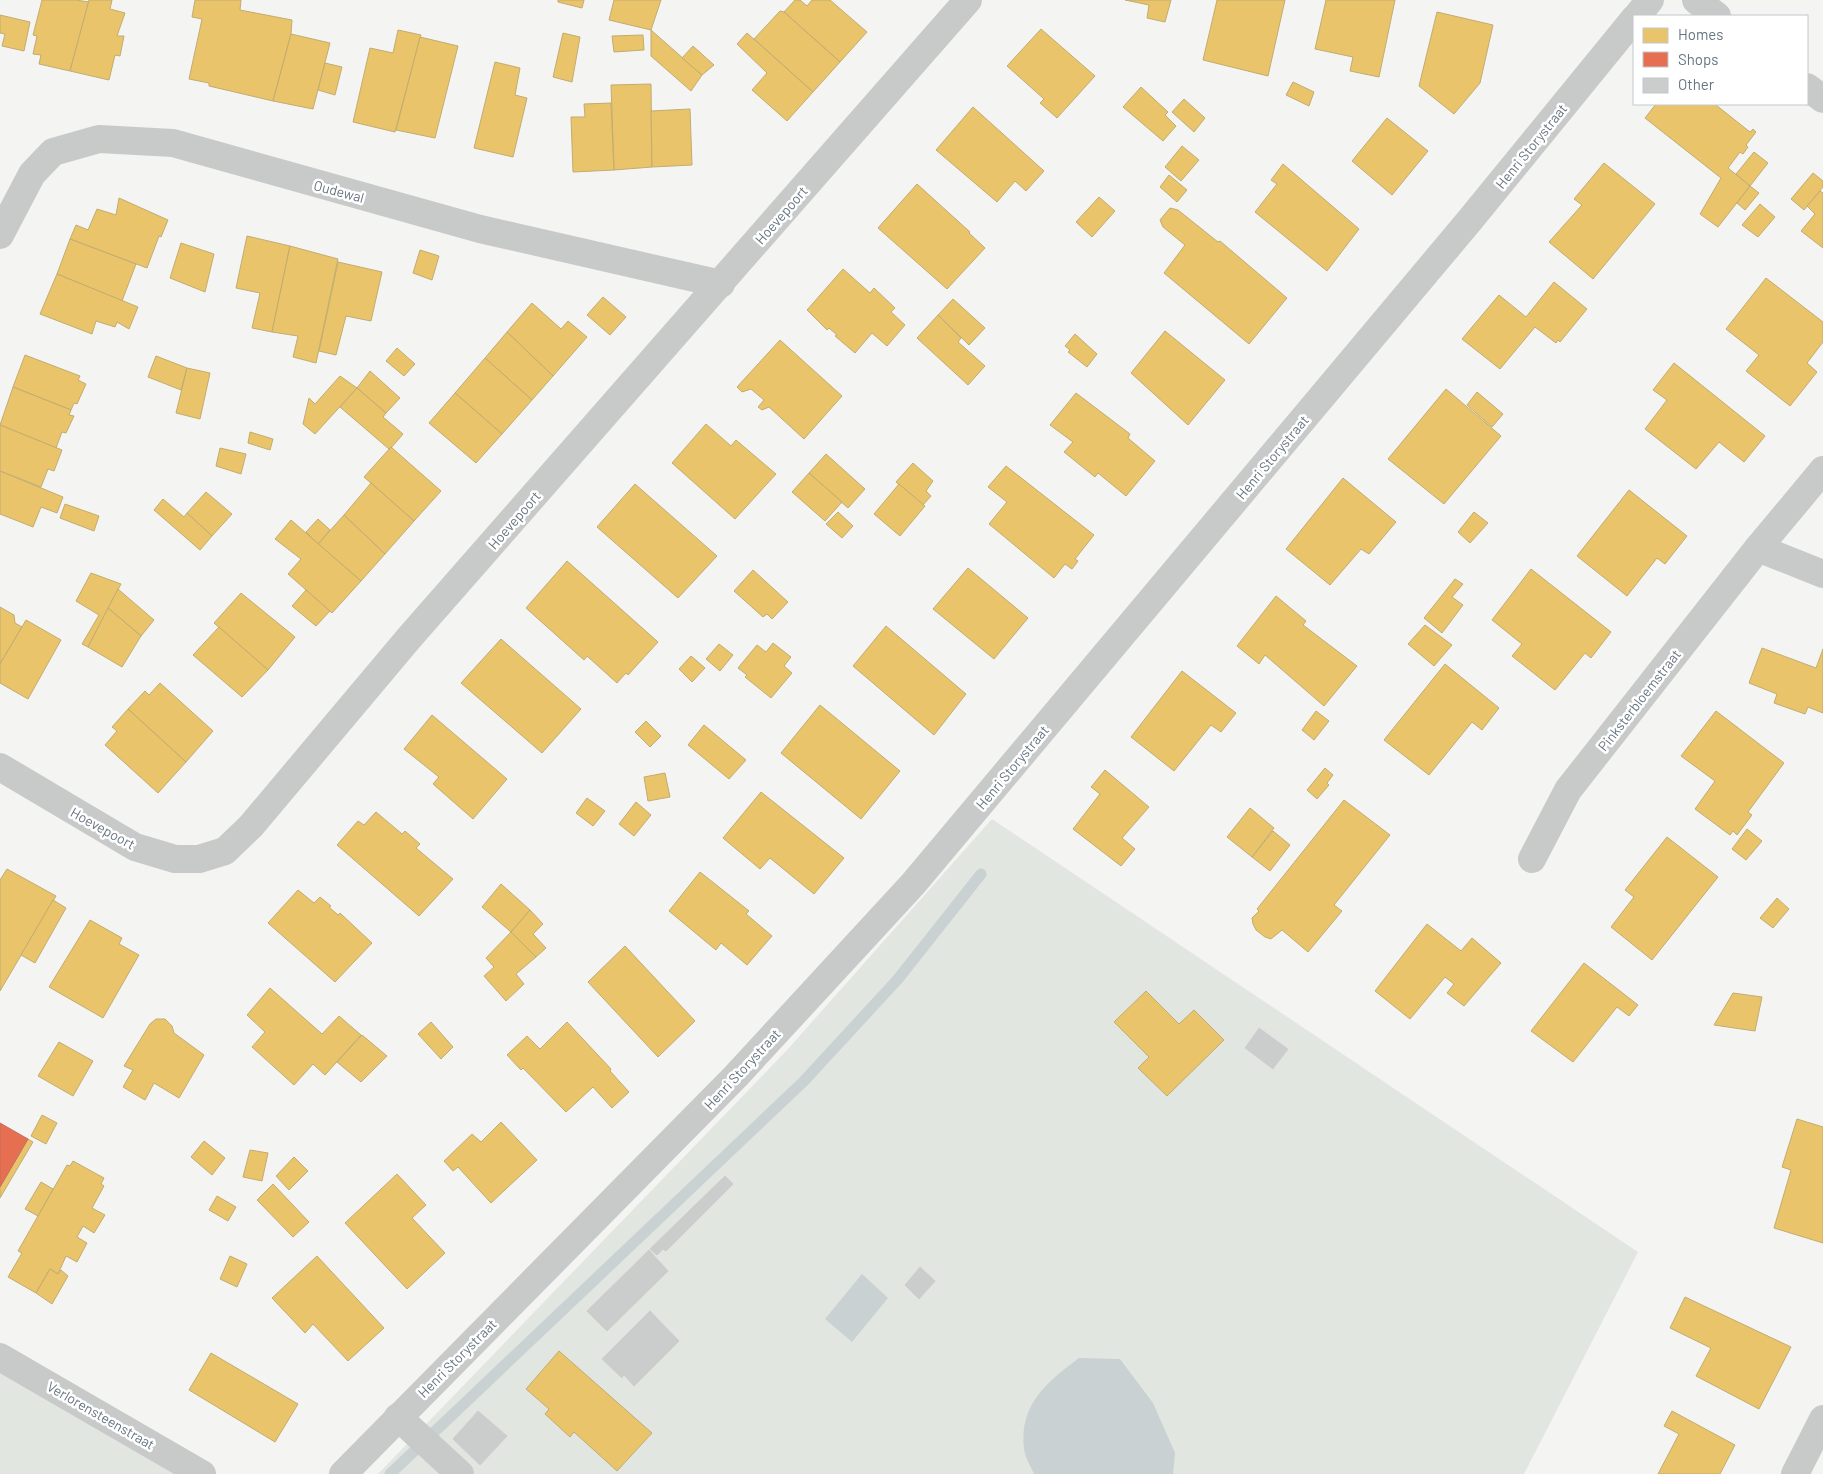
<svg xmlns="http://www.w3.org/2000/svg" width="1823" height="1474" font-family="Barlow,sans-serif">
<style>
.green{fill:#e2e6e0}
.water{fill:#c9d1d3}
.homes{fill:#e9c46a;stroke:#c1ac71}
.shops{fill:#e76f51;stroke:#c0715f}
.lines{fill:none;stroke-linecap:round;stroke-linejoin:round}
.stream{stroke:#c9d1d3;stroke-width:11}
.building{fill:#cbcccc;stroke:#e3e3e2}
.minor{stroke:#c8caca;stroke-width:28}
.labels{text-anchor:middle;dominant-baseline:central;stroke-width:5;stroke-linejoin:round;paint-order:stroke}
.street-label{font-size:14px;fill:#657581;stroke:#fff}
</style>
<rect width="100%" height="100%" fill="#f4f4f2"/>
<!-- green -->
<g class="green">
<polygon points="992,819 1638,1252 1524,1474 378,1474 788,1049"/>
<polygon points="0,1371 175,1474 0,1474"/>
</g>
<!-- water -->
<g class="water">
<polygon points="862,1274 888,1298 852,1342 825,1319"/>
<path d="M1079 1358 1120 1359 1153 1403 1175 1453 1173 1474H1034C1031 1467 1025 1457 1024 1449 1019 1404 1047 1382 1079 1358Z"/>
</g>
<!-- homes -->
<g class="homes">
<polygon points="42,0 76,0 89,2 70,71 39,64 41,55 33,54 37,36 33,35"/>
<polygon points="89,0 112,0 110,9 125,13 117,36 124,36 120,56 115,55 109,80 70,71"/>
<polygon points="195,0 241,0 240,10 292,20 291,34 273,101 209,86 209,83 189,79 202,19 192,17"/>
<polygon points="558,0 584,0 582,8 558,2"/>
<polygon points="614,0 661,0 651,30 609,20"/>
<polygon points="795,0 800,0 807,6 812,0 830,0 867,32 840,62 784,12"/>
<polygon points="1125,0 1171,0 1165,22 1147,18 1149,5"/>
<polygon points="1217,0 1285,0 1268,76 1203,60"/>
<polygon points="1326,0 1395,0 1379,77 1350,71 1353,57 1315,49"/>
<polygon points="780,11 784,12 840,62 813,92 754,39"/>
<polygon points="1437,12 1493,25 1480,83 1454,114 1419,86"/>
<polygon points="0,15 30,22 24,51 2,46 5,34 0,33"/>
<polygon points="1041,29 1095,76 1057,118 1040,103 1044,99 1007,66"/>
<polygon points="398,30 421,35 395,132 353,122 370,48 393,53"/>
<polygon points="651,30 702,75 691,91 651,56"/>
<polygon points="563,33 580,37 572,82 553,77"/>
<polygon points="747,33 813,92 787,121 752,90 767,73 737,44"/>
<polygon points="291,34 330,43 313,109 273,101"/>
<polygon points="643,35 644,50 614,52 612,36"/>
<polygon points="420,37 458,46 435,138 396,130"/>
<polygon points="693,46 714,65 702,75 682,58"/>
<polygon points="495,62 520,68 515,95 527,98 513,157 474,148"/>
<polygon points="325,63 342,67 335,95 318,90"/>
<polygon points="1293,82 1314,92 1309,106 1286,95"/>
<polygon points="651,84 652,167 614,170 611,85"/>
<polygon points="1141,87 1168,112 1165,115 1176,126 1163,141 1123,107"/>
<polygon points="1184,99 1205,118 1194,132 1172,112"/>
<polygon points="611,103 614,170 573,172 571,117 585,117 584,104"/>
<polygon points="1656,104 1718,104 1716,105 1750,132 1753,129 1756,132 1746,145 1748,147 1743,154 1740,152 1728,168 1750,186 1718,227 1700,214 1721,178 1645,118"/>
<polygon points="973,107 1044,171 1026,191 1015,181 997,202 936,150"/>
<polygon points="690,109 692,165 652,167 651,111"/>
<polygon points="1387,118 1428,151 1392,195 1352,161"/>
<polygon points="1182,146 1199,160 1181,181 1165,167"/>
<polygon points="1754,152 1768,163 1750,186 1736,174"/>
<polygon points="1604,163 1655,204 1593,279 1549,242 1582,205 1574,199"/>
<polygon points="1283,164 1359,229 1327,271 1255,212 1277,184 1271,180"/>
<polygon points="1813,173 1823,181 1823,187 1804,210 1791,199"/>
<polygon points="1169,175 1187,190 1177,202 1160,187"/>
<polygon points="917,184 970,232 969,233 985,248 947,289 878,228"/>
<polygon points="1750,186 1759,193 1745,210 1737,203"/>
<polygon points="1820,191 1823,193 1823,248 1801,231 1815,214 1807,206"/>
<polygon points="1099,197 1115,211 1092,237 1076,222"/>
<polygon points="119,198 168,220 161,237 159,236 147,268 70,239 76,225 88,230 97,209 116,215"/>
<polygon points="1760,204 1775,217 1758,237 1742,225"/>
<polygon points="1170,208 1178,210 1218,242 1220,241 1287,298 1249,344 1164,273 1185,245 1163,227 1160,220"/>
<polygon points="247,236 290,246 272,332 252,328 260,293 236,288"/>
<polygon points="70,239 136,264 122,301 57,274"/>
<polygon points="181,243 214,254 205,292 170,278"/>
<polygon points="290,246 338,259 316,363 293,357 298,336 272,332"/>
<polygon points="420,250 439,256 432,280 413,273"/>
<polygon points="338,262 382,272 371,321 346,316 336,355 319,351"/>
<polygon points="843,269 870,293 874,288 895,308 891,312 905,325 887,346 872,333 855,353 835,336 837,335 829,328 827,330 807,310"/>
<polygon points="57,274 138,307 129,329 117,322 115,327 96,321 92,334 40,314"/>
<polygon points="1766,278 1823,322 1823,342 1807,363 1817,372 1790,406 1746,371 1759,355 1726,329"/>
<polygon points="1554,282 1587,309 1560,342 1558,340 1556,343 1535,327 1500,369 1462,339 1499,295 1526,317"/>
<polygon points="603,297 626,317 610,335 587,315"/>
<polygon points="953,299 985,328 969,345 938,315"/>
<polygon points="532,303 561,329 568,321 587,337 553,376 507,332"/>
<polygon points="938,315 961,338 958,342 985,366 968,385 917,338"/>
<polygon points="1165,331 1225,380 1188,425 1131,373"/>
<polygon points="507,332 553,376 532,400 485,358"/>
<polygon points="1075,334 1097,354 1087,367 1068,352 1070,350 1065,346"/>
<polygon points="780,340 842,396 804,439 769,407 762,410 758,407 764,400 751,389 742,392 737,387"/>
<polygon points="397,348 415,364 404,376 386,361"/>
<polygon points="25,355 80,376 78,380 86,384 77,404 74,403 71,410 13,387"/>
<polygon points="156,356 187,368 181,390 148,377"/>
<polygon points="485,358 532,400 502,434 455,393"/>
<polygon points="1674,363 1765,436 1744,462 1719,442 1696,469 1645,429 1667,400 1653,390"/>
<polygon points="187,368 210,373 200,419 176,413"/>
<polygon points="370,371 400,398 386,413 357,388"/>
<polygon points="340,376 357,388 315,434 303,424 309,398 315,404"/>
<polygon points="13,387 71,410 69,415 74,416 66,433 62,432 56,448 0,425"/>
<polygon points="357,388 386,413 383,417 403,434 391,448 389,449 340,407"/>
<polygon points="1446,389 1501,436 1444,504 1388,459"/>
<polygon points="1477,392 1503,414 1492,427 1467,405"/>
<polygon points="455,393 502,434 476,463 429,423"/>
<polygon points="1076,393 1130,434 1128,438 1155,461 1126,496 1098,473 1095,477 1064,452 1073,442 1050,425"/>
<polygon points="706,424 731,446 736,440 776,474 735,519 672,463"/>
<polygon points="0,425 62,450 54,471 48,469 41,487 0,471"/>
<polygon points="250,432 273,439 270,450 248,443"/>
<polygon points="391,447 441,491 414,521 364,477"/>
<polygon points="220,448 246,454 241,474 216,466"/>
<polygon points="826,454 865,489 848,508 809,473"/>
<polygon points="913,463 933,481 926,491 931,496 923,505 896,482"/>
<polygon points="1006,466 1094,535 1075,559 1078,561 1072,569 1065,564 1054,578 989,524 1007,502 988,487"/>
<polygon points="0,471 63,497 57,513 41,507 33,527 0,514"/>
<polygon points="809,473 842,502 825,521 792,492"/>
<polygon points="1343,478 1396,522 1369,554 1361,549 1330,585 1286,549"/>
<polygon points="371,483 414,521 385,554 344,515"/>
<polygon points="635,484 717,556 678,598 597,527"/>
<polygon points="899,484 925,506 900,536 874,514"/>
<polygon points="1629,490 1687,536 1665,564 1657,558 1627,596 1577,556"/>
<polygon points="206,492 232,514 212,536 187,513"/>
<polygon points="163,499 184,517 187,513 212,536 200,550 154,510"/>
<polygon points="65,504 99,516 94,531 60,518"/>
<polygon points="838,512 853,526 842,538 826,524"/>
<polygon points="1474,512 1488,523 1470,543 1458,532"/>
<polygon points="344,515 385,554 361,581 318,544"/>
<polygon points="318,519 330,530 318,544 306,532"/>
<polygon points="291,520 361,581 332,613 288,574 301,559 275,539"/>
<polygon points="567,561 658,642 628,675 626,673 617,683 587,656 584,660 526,608"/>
<polygon points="968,568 1028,618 994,659 933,609"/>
<polygon points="1531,569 1611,632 1591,658 1585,653 1555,690 1512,656 1522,644 1492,620"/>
<polygon points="753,570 788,602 772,619 767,614 763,617 734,591"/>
<polygon points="91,573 121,584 88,647 82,644 99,615 76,601"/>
<polygon points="1455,579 1463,584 1452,597 1463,605 1442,633 1424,618"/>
<polygon points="118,589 154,620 141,636 108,608"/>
<polygon points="306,590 330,611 316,626 292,606"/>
<polygon points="241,593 295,637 268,670 214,623"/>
<polygon points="1276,596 1306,621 1303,625 1357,666 1324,706 1265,655 1259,664 1237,646"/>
<polygon points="0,607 14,615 15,623 22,627 0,664"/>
<polygon points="108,608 141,636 122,667 88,647"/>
<polygon points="26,620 61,640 28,699 0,683 0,664"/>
<polygon points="1425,625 1452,645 1434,666 1408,644"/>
<polygon points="886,626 966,694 934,735 853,666"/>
<polygon points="219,627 268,670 242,697 193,655"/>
<polygon points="501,639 581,709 542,753 461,683"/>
<polygon points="773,643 791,657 784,666 792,673 771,698 745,677 747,675 738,668 757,645 766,652"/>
<polygon points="719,644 733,655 720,671 706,659"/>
<polygon points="1762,648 1816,668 1823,649 1823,713 1808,707 1805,714 1774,703 1777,694 1749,683"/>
<polygon points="691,656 705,668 692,682 679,669"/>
<polygon points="1445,664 1499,708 1482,730 1472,722 1429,775 1384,740"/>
<polygon points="1182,671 1236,713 1221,732 1211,725 1174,771 1131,737"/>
<polygon points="160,683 213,731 186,762 128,709 145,691 149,695"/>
<polygon points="820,705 900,771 861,819 781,753"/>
<polygon points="128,709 186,762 158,793 105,745 117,731 112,727"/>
<polygon points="1316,711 1329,721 1314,740 1302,730"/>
<polygon points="1716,711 1784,763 1748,812 1752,815 1737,835 1733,831 1730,835 1695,809 1715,781 1681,756"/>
<polygon points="432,715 507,779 473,819 433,784 439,777 404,749"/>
<polygon points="646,721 661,736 650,747 635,732"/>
<polygon points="704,725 746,760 729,779 688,745"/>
<polygon points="1325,768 1333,775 1327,783 1329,785 1317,799 1307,790"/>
<polygon points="1105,770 1149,807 1122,838 1135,849 1121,866 1073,829 1100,794 1091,787"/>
<polygon points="665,773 670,797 648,801 644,777"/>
<polygon points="761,792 844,858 814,894 770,858 760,869 723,838"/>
<polygon points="587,798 605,811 593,826 576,813"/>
<polygon points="1344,800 1390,835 1334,905 1342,911 1308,952 1282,930 1271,939 1265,937 1256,930 1253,924 1252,918 1259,911 1257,909"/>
<polygon points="636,802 651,815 634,836 619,824"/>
<polygon points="1250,808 1274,828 1252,857 1227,837"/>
<polygon points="376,812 402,834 405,831 420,844 416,848 453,879 419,916 337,845 358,821 364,825"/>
<polygon points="1747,829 1762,841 1746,860 1732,849"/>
<polygon points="1273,831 1290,845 1270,871 1252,857"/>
<polygon points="1667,837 1718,877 1652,960 1611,927 1634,897 1625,890"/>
<polygon points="7,869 56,896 0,991 0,880"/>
<polygon points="700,872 749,911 746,914 772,936 747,965 721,943 716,950 669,911"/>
<polygon points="501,884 530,910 511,932 482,907"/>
<polygon points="298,890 314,903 320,897 331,906 329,907 338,915 340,913 372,943 335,982 268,923"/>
<polygon points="1777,898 1789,909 1773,928 1760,918"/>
<polygon points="53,900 66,908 35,963 21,955"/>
<polygon points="530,910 543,924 533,934 546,948 536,957 511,932"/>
<polygon points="90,920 122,938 119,944 139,955 103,1018 49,987"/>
<polygon points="1427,924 1461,951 1472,938 1501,963 1464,1006 1447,993 1454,984 1445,977 1410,1019 1375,991"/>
<polygon points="511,932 536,957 516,974 524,984 506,1001 484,976 494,967 486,958"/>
<polygon points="625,946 695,1021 658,1057 588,982"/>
<polygon points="1584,963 1638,1005 1629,1016 1617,1007 1573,1062 1531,1031"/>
<polygon points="270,988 322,1034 339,1016 361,1035 325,1075 313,1064 294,1085 252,1047 265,1032 247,1015"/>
<polygon points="1146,991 1179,1024 1194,1010 1224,1040 1167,1096 1138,1068 1149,1057 1114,1022"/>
<polygon points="1733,993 1762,997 1755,1031 1714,1025"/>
<polygon points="156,1019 165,1019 172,1026 174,1033 204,1055 179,1098 154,1083 145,1100 123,1087 133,1070 124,1066 150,1024"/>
<polygon points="431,1022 453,1047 441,1059 418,1034"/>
<polygon points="567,1022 611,1069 610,1071 629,1092 612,1108 593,1087 566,1112 523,1068 521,1070 507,1055 527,1036 540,1049"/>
<polygon points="362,1035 387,1056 361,1082 337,1062"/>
<polygon points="59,1042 93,1061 73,1096 38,1076"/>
<polygon points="42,1115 57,1123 46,1144 31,1136"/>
<polygon points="1797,1119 1823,1127 1823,1243 1774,1228 1791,1170 1782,1167"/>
<polygon points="501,1122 537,1160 491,1203 458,1167 453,1171 444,1161 472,1134 481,1142"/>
<polygon points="28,1139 33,1142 0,1198 0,1187"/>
<polygon points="204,1141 225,1158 212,1175 191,1157"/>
<polygon points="250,1150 268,1153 262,1181 243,1177"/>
<polygon points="294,1157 308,1171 289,1190 276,1176"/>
<polygon points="73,1161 104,1178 101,1184 104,1186 92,1208 105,1215 94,1233 83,1226 77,1237 87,1243 77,1262 66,1256 58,1274 50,1269 36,1293 8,1277 22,1253 18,1251 67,1165 70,1166"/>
<polygon points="397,1174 426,1205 412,1218 445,1253 407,1289 345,1223"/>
<polygon points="41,1182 53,1189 38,1216 25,1209"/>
<polygon points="273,1184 309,1222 293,1237 257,1200"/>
<polygon points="217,1196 236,1207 228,1221 209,1210"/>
<polygon points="230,1256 247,1264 237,1287 220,1279"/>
<polygon points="317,1256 384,1328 348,1361 313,1324 305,1333 272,1298"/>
<polygon points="50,1269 58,1274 61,1270 68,1276 52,1304 36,1293"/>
<polygon points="1685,1297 1791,1347 1759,1409 1696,1376 1711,1348 1670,1328"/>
<polygon points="559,1351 652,1433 617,1471 574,1432 570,1437 545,1414 549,1409 526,1389"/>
<polygon points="211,1353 298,1404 275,1442 189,1390"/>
<polygon points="1672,1411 1735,1445 1720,1474 1658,1474 1679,1434 1664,1426"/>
</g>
<!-- shops -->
<polygon class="shops" points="0,1123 28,1139 0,1187"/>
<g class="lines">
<!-- stream -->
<polyline class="stream" points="390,1474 804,1081 898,979 981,874"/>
</g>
<!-- building -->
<g class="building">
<polygon points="1259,1027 1289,1049 1273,1070 1244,1048"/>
<polygon points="725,1175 734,1184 666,1252 663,1250 657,1256 649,1249"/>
<polygon points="649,1249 669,1271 607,1332 586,1311"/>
<polygon points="920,1266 936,1281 919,1300 904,1285"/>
<polygon points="650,1310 680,1341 634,1387 624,1376 622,1379 601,1359"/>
<polygon points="478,1410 508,1436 480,1466 452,1439"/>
</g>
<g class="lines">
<!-- minor -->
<g class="minor">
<polyline points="1696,0 1717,16"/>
<polyline points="1637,16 1650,0"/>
<polyline points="1807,87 1823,99"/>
<polyline points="0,235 32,174 53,152 99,139 173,143 480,229 721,284"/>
<polyline points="1823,470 1758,548 1823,574"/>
<polyline points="0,767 135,847 175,859 199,859 225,851 251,826 409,638 968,0"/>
<polyline points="1532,859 1568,790 1758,548"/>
<polyline points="0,1357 202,1474"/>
<polyline points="398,1417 460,1474"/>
<polyline points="343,1474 735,1077 913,884 1470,220 1634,19"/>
<polyline points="1795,1474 1823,1419"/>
</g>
</g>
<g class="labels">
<!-- street labels -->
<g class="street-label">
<text transform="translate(1531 146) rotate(-51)">Henri Storystraat</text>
<text transform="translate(339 191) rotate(15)">Oudewal</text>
<text transform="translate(781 215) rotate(-49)">Hoevepoort</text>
<text transform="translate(1272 457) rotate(-50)">Henri Storystraat</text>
<text transform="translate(514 520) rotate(-49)">Hoevepoort</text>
<text transform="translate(1639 700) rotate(-52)">Pinksterbloemstraat</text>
<text transform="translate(1012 767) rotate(-50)">Henri Storystraat</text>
<text transform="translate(103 828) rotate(29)">Hoevepoort</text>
<text transform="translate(742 1069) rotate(-47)">Henri Storystraat</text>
<text transform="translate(457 1358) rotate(-45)">Henri Storystraat</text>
<text transform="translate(101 1415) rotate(30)">Verlorensteenstraat</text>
</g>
</g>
<!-- legend -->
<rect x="1633" y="15" width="175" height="90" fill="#ffffff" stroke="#c1c8cd"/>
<rect x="1643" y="28" width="25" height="15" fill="#e9c46a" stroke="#c1c8cd"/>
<text x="1678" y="40" font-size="15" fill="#657581">Homes</text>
<rect x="1643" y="52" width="25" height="15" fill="#e76f51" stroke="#c1c8cd"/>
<text x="1678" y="65" font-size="15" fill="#657581">Shops</text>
<rect x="1643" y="78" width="25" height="15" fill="#cbcccc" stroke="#c1c8cd"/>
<text x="1678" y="90" font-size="15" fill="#657581">Other</text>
</svg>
